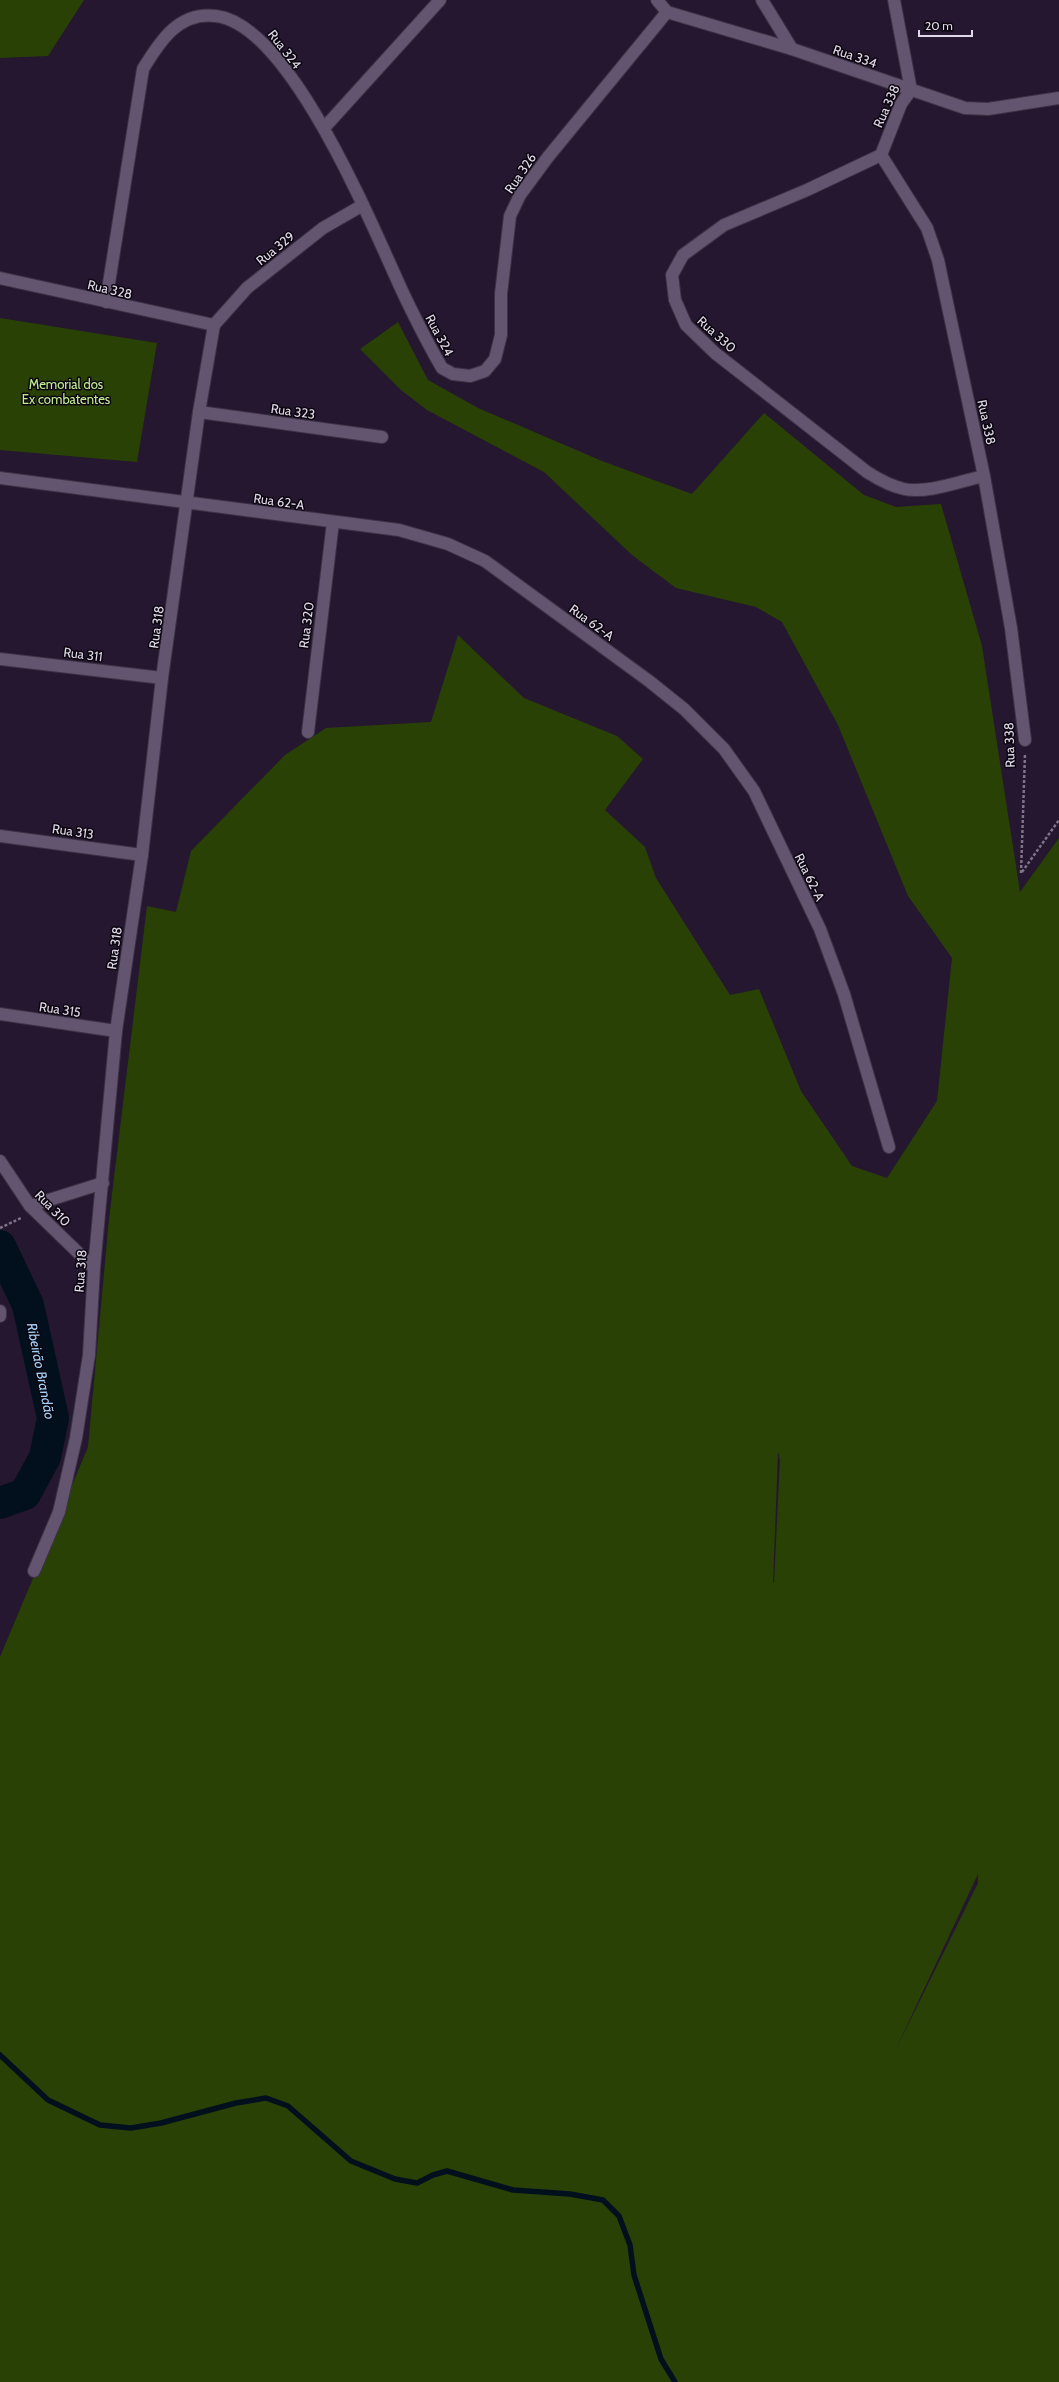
<svg xmlns="http://www.w3.org/2000/svg" width="1059" height="2382" font-family="Cabin,sans-serif">
<style>
.green{fill:#2a4105;fill-rule:evenodd}
.lines{fill:none;stroke-linecap:round;stroke-linejoin:round}
.stream{stroke:#02101e;stroke-width:5.5}
.river{stroke:#02101e;stroke-width:32}
.street-casing{stroke:#3c3245;stroke-width:14}
.path{stroke:#7e7387;stroke-width:2.5;stroke-dasharray:3 2;stroke-linecap:butt}
.street{stroke:#635470;stroke-width:12}
.labels{text-anchor:middle;dominant-baseline:central;stroke-width:3;stroke-linejoin:round;paint-order:stroke}
.street-label{font-size:13px;fill:#e0d8e8;stroke:#0b060f}
.park-label{font-size:13px;fill:#c3ed95;stroke:#0b060f}
.water-label{font-size:14px;font-style:italic;fill:#a5d2fa;stroke:#0b060f}
</style>
<rect width="100%" height="100%" fill="#25172f"/>
<!-- green -->
<g class="green">
<polygon points="0,0 84,0 48,56 0,58"/>
<polygon points="0,318 157,343 137,462 0,450"/>
<path d="M398 322 428 380 478 408 602 461 692 494 764 413 864 495 896 507 941 504 982 646 1020 892 1059 838V2382H0V1657L88 1447 109 1219 147 906 176 912 191 851 285 755 326 728 431 722 458 635 524 698 617 736 643 759 605 810 645 847 656 878 730 995 759 989 801 1091 852 1166 887 1178 937 1101 952 958 908 896 838 725 782 622 756 607 676 588 632 555 544 472 427 410 401 390 360 349ZM778 1452 780 1460 774 1583H773ZM978 1874V1883L895 2051Z"/>
</g>
<g class="lines">
<!-- stream -->
<polyline class="stream" points="0,2055 48,2100 100,2125 131,2128 161,2123 236,2103 266,2098 288,2106 351,2161 395,2179 417,2183 433,2175 447,2171 513,2190 570,2194 603,2200 619,2216 630,2245 634,2275 661,2359 675,2382"/>
<!-- river -->
<polyline class="river" points="0,1246 28,1305 53,1418 45,1457 25,1494 0,1503"/>
<!-- street casing -->
<g class="street-casing">
<g id="street">
<polyline points="657,0 667,12"/>
<polyline points="762,0 792,49"/>
<polyline points="894,0 911,90 901,104 881,155 927,228 938,260 984,476 1011,628 1025,740"/>
<polyline points="667,12 792,49 965,108 988,109 1059,98"/>
<polyline points="324,128 440,0"/>
<path d="M881 155 807 190 724 225 683 255 672 275 675 300 686 325 715 353 867 472C878 479 890 486 904 489 928 494 960 481 984 476"/>
<polyline points="0,278 214,325"/>
<path d="M106 302 143 69C160 41 179 11 216 16 292 25 374 231 404 295 416 320 428 344 442 368L453 374 470 376 485 371 495 359 501 335V294L510 216 520 195 548 157 667 12"/>
<polyline points="214,325 247,288 323,228 363,205"/>
<polyline points="199,412 382,437"/>
<polyline points="0,478 399,530 448,544 485,561 649,681 684,709 724,749 754,791 820,929 844,994 889,1147"/>
<polyline points="0,659 162,678"/>
<polyline points="308,732 333,522"/>
<polyline points="0,836 142,855"/>
<polyline points="0,1014 116,1031"/>
<polyline points="0,1161 30,1206 94,1268"/>
<polyline points="30,1206 103,1183"/>
<polyline points="0,1311 0,1316"/>
<polyline points="34,1571 59,1512 76,1438 89,1355 94,1268 116,1031 142,855 162,678 199,412 214,325"/>
</g>
</g>
<!-- path -->
<g class="path">
<polyline points="1022,872 1059,820"/>
<polyline points="1021,873 1025,754"/>
<polyline points="0,1228 21,1218"/>
</g>
<!-- street -->
<use href="#street" class="street"/>
</g>
<g class="labels">
<!-- street labels -->
<g class="street-label">
<text transform="translate(285 49) rotate(52)">Rua 324</text>
<text transform="translate(855 56) rotate(19)">Rua 334</text>
<text transform="translate(886 106) rotate(-66)">Rua 338</text>
<text transform="translate(520 173) rotate(-56)">Rua 326</text>
<text transform="translate(275 248) rotate(-39)">Rua 329</text>
<text transform="translate(110 289) rotate(13)">Rua 328</text>
<text transform="translate(717 334) rotate(42)">Rua 330</text>
<text transform="translate(440 335) rotate(62)">Rua 324</text>
<text transform="translate(293 411) rotate(8)">Rua 323</text>
<text transform="translate(987 422) rotate(78)">Rua 338</text>
<text transform="translate(279 501) rotate(8)">Rua 62-A</text>
<text transform="translate(592 622) rotate(36)">Rua 62-A</text>
<text transform="translate(306 625) rotate(-83)">Rua 320</text>
<text transform="translate(156 627) rotate(-82)">Rua 318</text>
<text transform="translate(83 654) rotate(7)">Rua 311</text>
<text transform="translate(1009 745) rotate(-92)">Rua 338</text>
<text transform="translate(73 831) rotate(8)">Rua 313</text>
<text transform="translate(810 877) rotate(64)">Rua 62-A</text>
<text transform="translate(114 948) rotate(-82)">Rua 318</text>
<text transform="translate(60 1009) rotate(8)">Rua 315</text>
<text transform="translate(53 1208) rotate(46)">Rua 310</text>
<text transform="translate(80 1271) rotate(-86)">Rua 318</text>
</g>
<!-- park labels -->
<g class="park-label">
<text x="66" y="384">Memorial dos<tspan x="66" dy="15">Ex combatentes</tspan></text>
</g>
<!-- water labels -->
<g class="water-label">
<text transform="translate(41 1371) rotate(79)">Ribeirão Brandão</text>
</g>
</g>
<!-- scale -->
<path d="M919 30v6h53v-6" fill="none" stroke="#e0d8e8" stroke-width="2"/>
<text x="925" y="30" font-size="12" fill="#e0d8e8" stroke="#0b060f" stroke-width="3" paint-order="stroke">20 m</text>
</svg>
